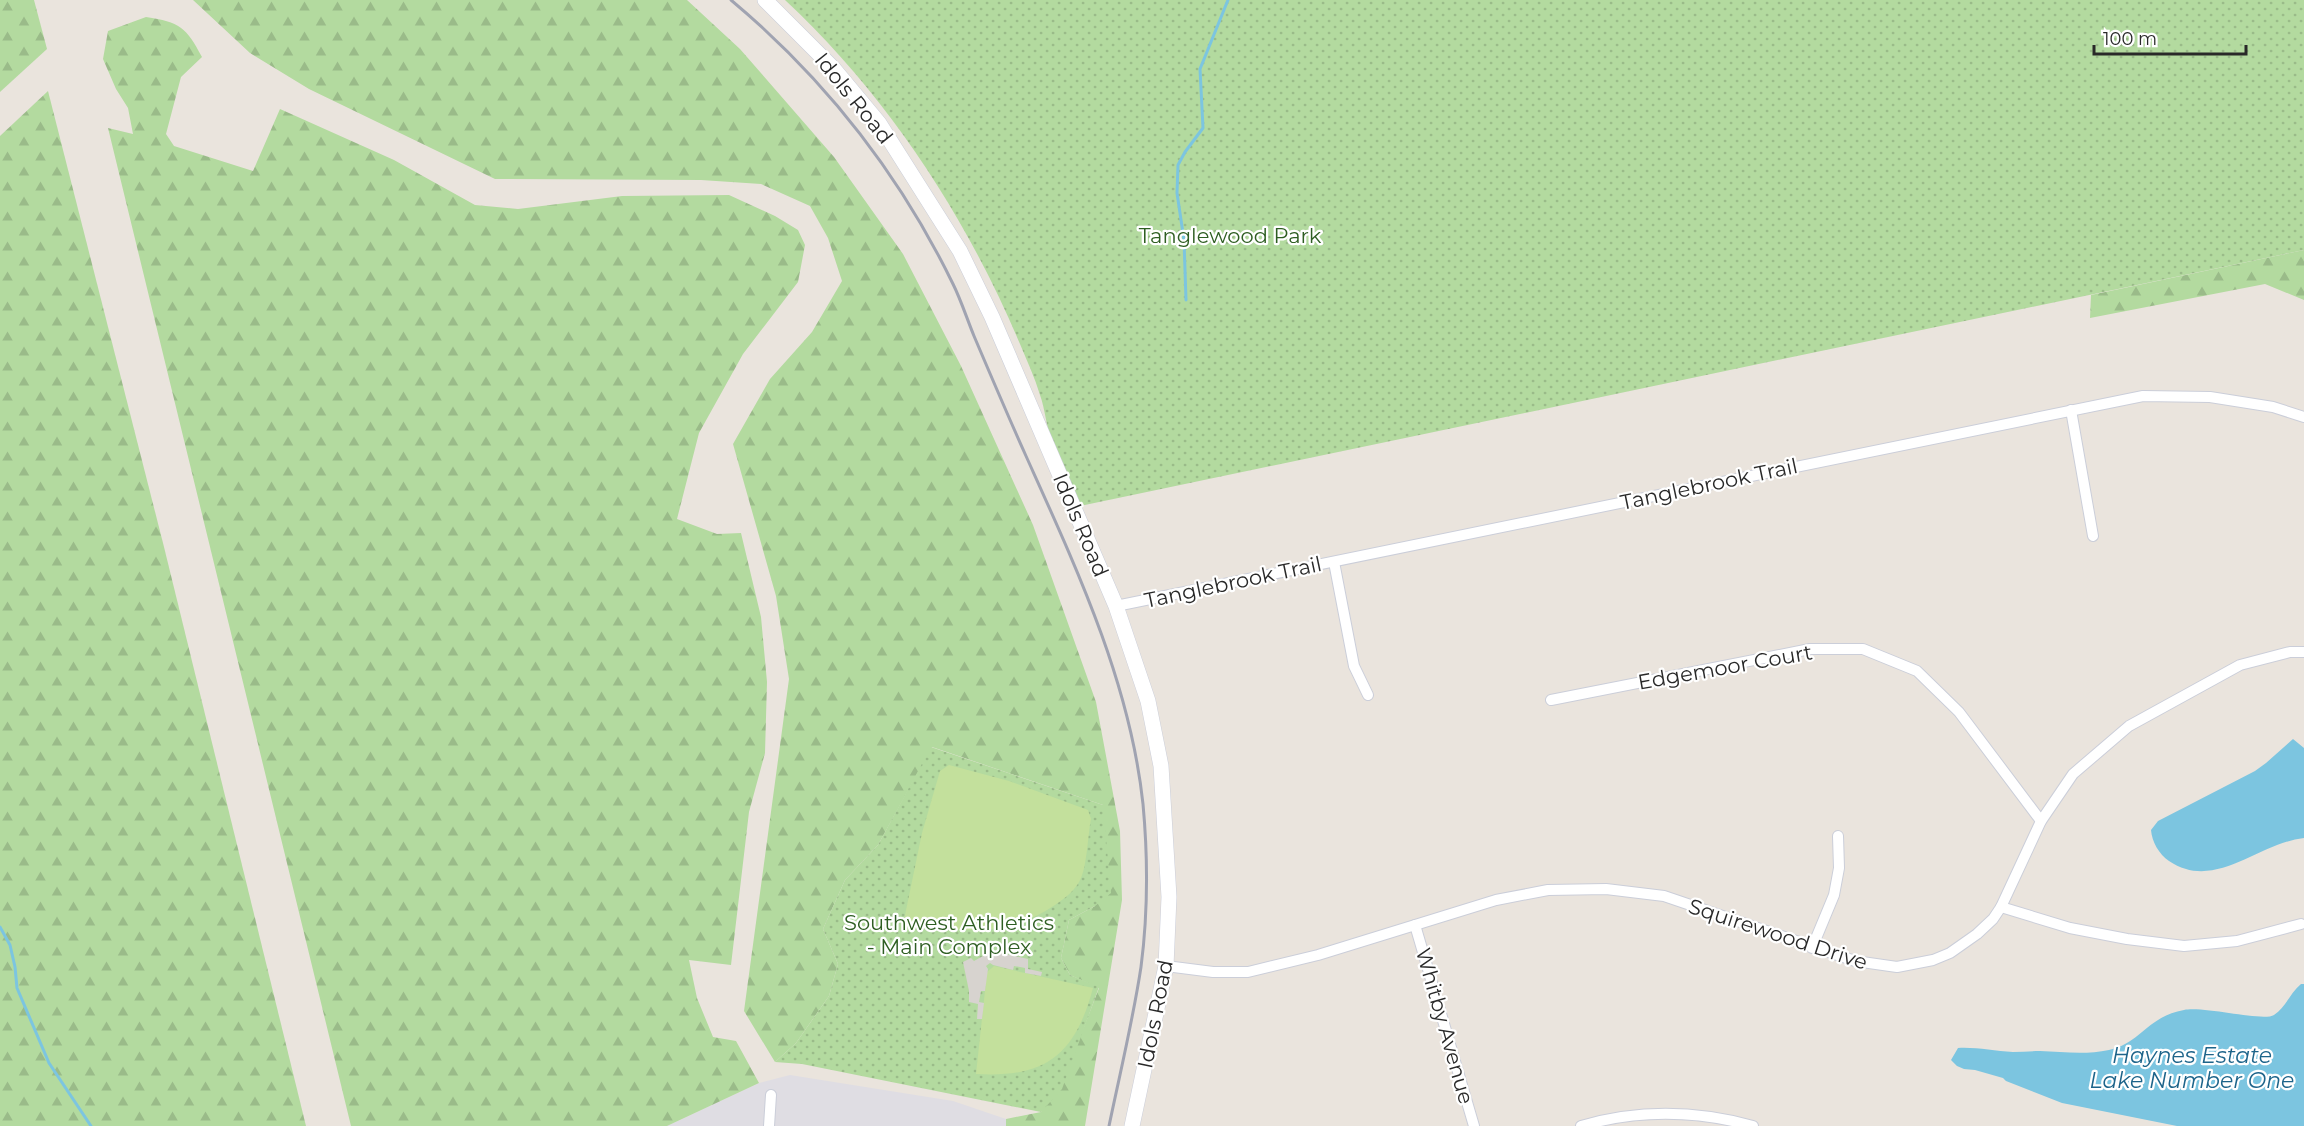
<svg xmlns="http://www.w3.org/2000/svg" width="2304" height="1126" font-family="Montserrat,sans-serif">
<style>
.industrial{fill:#dfdde3}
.forest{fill:url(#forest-firs)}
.park{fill:url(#park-dots)}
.pitch{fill:#c3e09c}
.plaza{fill:#d7d3cf}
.water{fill:#7cc5e0}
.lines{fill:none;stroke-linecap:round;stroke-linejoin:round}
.stream{stroke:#7cc5e0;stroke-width:3}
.street-casing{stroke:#cbced9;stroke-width:12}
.secondary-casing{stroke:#cbced9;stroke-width:16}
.street{stroke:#fff;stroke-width:10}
.secondary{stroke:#fff;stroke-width:15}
.rail{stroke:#a0a3b1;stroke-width:3}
.labels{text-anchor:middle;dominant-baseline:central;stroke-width:4.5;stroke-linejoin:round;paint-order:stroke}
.street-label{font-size:21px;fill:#292929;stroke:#fff}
.park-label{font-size:21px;fill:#2e5e22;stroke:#fff}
.water-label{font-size:22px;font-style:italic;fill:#1d648a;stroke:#fff}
</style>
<defs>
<pattern id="forest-firs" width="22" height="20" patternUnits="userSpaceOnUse" patternTransform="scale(1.5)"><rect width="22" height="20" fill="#b3da9f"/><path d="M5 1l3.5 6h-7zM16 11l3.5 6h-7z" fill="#9abb89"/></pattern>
<pattern id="park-dots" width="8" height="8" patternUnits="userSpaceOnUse" patternTransform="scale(1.5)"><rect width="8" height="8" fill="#b3da9f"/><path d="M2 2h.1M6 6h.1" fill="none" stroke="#9abb89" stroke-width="1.8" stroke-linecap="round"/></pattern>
</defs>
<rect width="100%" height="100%" fill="#eae4dd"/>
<!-- industrial -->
<polygon class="industrial" points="790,1075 953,1101 1006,1119 1006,1126 667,1126 759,1083"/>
<!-- forest -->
<g class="forest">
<polygon points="0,0 34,0 47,49 0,92"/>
<polygon points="193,0 687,0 740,49 834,157 903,254 961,366 1033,525 1096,702 1120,831 1122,900 1085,1126 1006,1126 1006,1119 1041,1112 1084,1027 1099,988 1070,975 1061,958 1069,920 1095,906 1103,805 932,747 878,845 845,880 823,929 838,964 829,996 796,1043 775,1062 744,1011 789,679 776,596 733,444 770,379 812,332 842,281 828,238 810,206 761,184 701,180 495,179 309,89 250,53"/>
<path d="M146 17C180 22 186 27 202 57L181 77 166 134 174 146 253 171 280 109 394 160 475 205 518 209 622 196 729 195 775 216 798 230 805 245 798 282 743 354 699 433 677 519 717 534 741 533 761 617 767 682 765 753 749 812 731 965 689 960 697 998 713 1037 736 1041 759 1083 667 1126H351L108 128 133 134 128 108 116 89 103 59 108 31Z"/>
<polygon points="48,91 164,547 306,1126 0,1126 0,136"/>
<polygon points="2304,250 2304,300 2265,284 2090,318 2091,295"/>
</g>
<!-- park -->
<g class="park">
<path d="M785 0H2304V250L1080 506C1071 484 1058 462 1051 439 1046 425 1045 409 1040 395 1035 378 1027 361 1020 344 966 216 887 95 785 0Z"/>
<polygon points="931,747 1103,805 1111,893 1095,906 1069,920 1061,958 1070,975 1099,987 1062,1089 1041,1112 802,1064 775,1062 796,1043 829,996 838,964 823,929 845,880 878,845"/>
</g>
<!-- pitch -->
<g class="pitch">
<path d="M949 765 1009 781 1088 810 1091 819C1088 834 1087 865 1081 878 1077 889 1064 899 1055 905 1008 937 957 934 904 920L922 833 940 771Z"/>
<path d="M994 966 1093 988C1075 1055 1046 1078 976 1074L987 972Z"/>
</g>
<!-- plaza -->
<polygon class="plaza" points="992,951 1028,959 1028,969 1042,972 1041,976 1025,973 1025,968 1014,966 1013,970 993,965 990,963 986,966 988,969 985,991 981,991 979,1002 984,1003 982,1019 977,1019 978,1004 969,1002 969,991 963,962 971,958 974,961"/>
<!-- water -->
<g class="water">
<path d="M2293 739 2304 748V838C2258 843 2215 892 2169 861 2159 854 2152 842 2151 830L2158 821 2255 771 2266 763Z"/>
<path d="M2301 984H2304V1126H2177L2062 1103 2006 1081 2003 1078 1975 1070 1964 1069 1957 1066 1951 1060 1958 1048C1976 1047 1994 1051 2013 1052 2022 1052 2031 1051 2040 1051 2063 1052 2086 1055 2109 1050 2141 1043 2148 1016 2184 1010 2205 1006 2263 1022 2274 1015 2286 1007 2290 993 2301 984Z"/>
</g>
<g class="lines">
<!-- stream -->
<g class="stream">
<polyline points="1186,300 1184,240 1177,193 1178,165 1185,152 1203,128 1200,69 1228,0"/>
<polyline points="0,927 10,945 15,967 17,988 49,1063 91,1126"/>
</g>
<!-- street casing -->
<g class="street-casing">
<g id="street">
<polyline points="2071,410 2093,536"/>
<polyline points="1334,562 1354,666 1368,695"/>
<polyline points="1116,606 2143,396 2210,397 2273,407 2304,417"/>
<polyline points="1551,700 1810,649 1863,649 1917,671 1959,712 2041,821"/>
<polyline points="2001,907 2070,928 2127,939 2184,946 2237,941 2301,924"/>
<polyline points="1415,925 1474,1126"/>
<polyline points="1812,948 1834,895 1839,868 1838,836"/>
<polyline points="1166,966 1213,972 1248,972 1318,955 1496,900 1548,890 1606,889 1664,896 1855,961 1897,967 1933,960 1950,953 1977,934 1993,919 2001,907 2041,821 2073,774 2129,726 2240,665 2290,652 2304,652"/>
<polyline points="769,1126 771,1095"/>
<path d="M1581 1126C1639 1109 1695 1110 1753 1126"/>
</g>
</g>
<!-- secondary casing -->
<g class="secondary-casing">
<polyline id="secondary" points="765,0 834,69 879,123 960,251 992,317 1116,606 1148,701 1161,766 1169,897 1166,966 1132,1126"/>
</g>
<!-- street -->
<use href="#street" class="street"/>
<!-- secondary -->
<use href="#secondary" class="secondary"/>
<!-- rail -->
<path class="rail" d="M731 0C824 78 900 175 953 284 961 300 967 319 974 336 991 376 1008 416 1026 456 1076 567 1130 682 1143 804 1148 858 1148 913 1141 967 1133 1020 1120 1073 1109 1126"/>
</g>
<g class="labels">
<!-- street labels -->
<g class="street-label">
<text transform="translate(854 98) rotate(51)">Idols Road</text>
<text transform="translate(1709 484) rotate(-12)">Tanglebrook Trail</text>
<text transform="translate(1081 525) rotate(67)">Idols Road</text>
<text transform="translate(1233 582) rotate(-12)">Tanglebrook Trail</text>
<text transform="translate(1725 667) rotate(-10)">Edgemoor Court</text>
<text transform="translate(1778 934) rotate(18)">Squirewood Drive</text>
<text transform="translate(1155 1014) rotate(-79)">Idols Road</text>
<text transform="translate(1445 1026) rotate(74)">Whitby Avenue</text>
</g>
<!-- park labels -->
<g class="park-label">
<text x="1230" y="235">Tanglewood Park</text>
<text x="949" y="922">Southwest Athletics<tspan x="949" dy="24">- Main Complex</tspan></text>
</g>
<!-- water labels -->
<g class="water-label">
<text x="2192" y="1055">Haynes Estate<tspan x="2192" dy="25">Lake Number One</tspan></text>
</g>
</g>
<!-- scale -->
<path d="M2094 45v9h152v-9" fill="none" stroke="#292929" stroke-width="3"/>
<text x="2103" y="45" font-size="18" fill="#292929" stroke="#ffffff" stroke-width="4.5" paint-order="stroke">100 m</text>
</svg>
